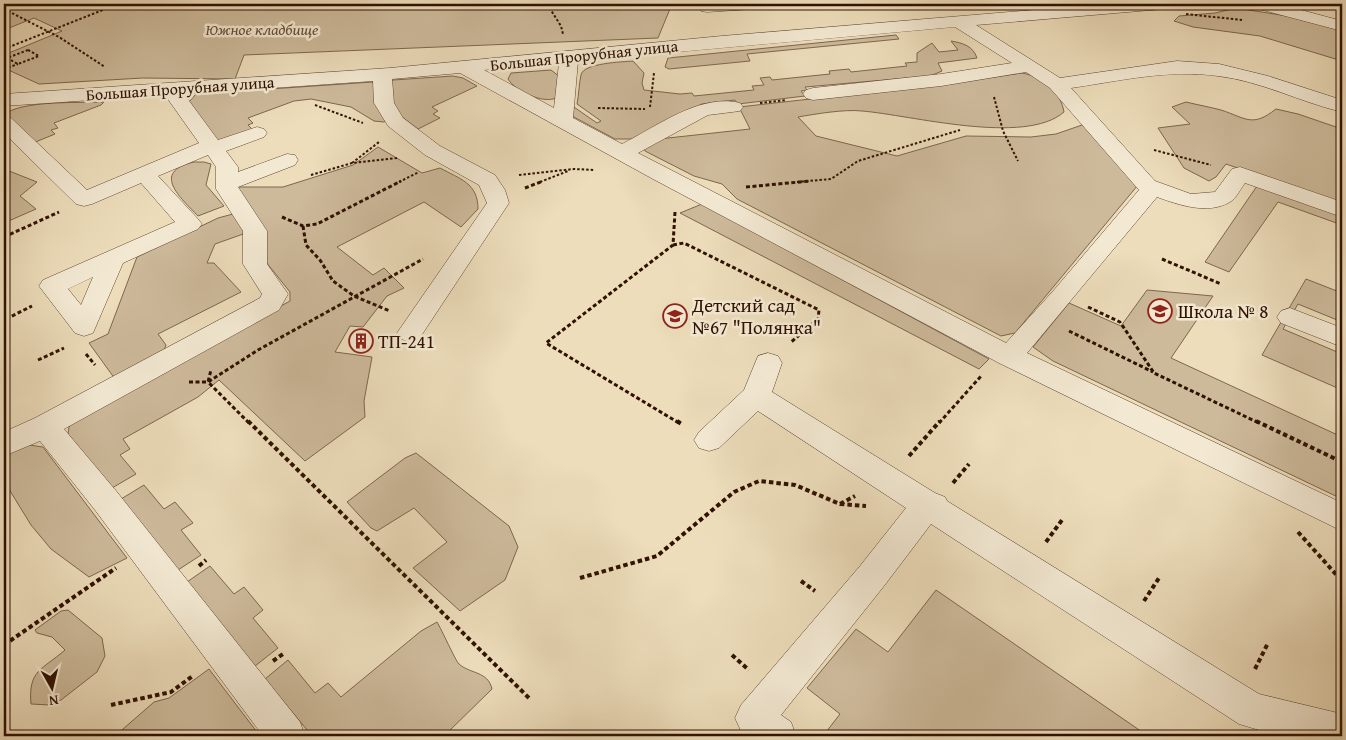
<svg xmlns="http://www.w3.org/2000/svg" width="1346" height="740" font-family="'Gentium Book Plus',serif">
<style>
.green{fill:#cdba9b;stroke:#7e664e}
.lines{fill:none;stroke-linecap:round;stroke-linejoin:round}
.minor-casing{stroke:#5f442f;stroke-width:1}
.path-far2{stroke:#301100;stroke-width:2;stroke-dasharray:2.5 2;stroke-linecap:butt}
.path-far1{stroke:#301100;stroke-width:3;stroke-dasharray:4 2.5;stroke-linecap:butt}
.path{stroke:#301100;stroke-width:4;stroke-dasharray:4.5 3;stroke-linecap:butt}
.minor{fill:#f3e9d3;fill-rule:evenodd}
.labels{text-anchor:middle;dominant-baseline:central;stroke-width:5;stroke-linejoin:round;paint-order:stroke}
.far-park-label{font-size:16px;font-style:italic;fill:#674c36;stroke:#f3e9d3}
.far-street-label{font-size:16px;fill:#301100;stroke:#f3e9d3}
.poi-label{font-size:19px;fill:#301100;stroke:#f3e9d3;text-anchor:start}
</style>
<rect width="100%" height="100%" fill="#edddbb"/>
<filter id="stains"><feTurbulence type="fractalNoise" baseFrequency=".004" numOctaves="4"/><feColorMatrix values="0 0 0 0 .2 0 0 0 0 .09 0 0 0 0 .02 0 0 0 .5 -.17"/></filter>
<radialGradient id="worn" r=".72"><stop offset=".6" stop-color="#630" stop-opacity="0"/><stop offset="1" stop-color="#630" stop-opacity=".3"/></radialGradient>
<!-- green -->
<g class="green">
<polygon points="4,4 672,4 658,38 244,55 235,79 143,78 39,84 4,68 4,55 62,31 34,18 4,30"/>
<polygon points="1236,8 1300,18 1342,30 1342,61 1260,36 1193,27 1174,21 1179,16 1215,13"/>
<polygon points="896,35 899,39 747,54 750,61 669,69 665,67 668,58"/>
<path d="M951 41C963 43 973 46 977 58L938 63 942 71 930 76 805 87 807 90 801 91 805 96 738 104 735 100 702 104 632 139H615L570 115 571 105 597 123 601 121 577 104C579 94 579 84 581 75 583 63 622 62 633 61L644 73 642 83 644 90 680 94 692 93 694 96 754 90 752 86 764 85 760 78 770 77 772 80 830 74 829 71 849 69 851 72 907 66 905 63 917 62V53L932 43 939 52 958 50Z"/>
<path d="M551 70 560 77 556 98C543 104 515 91 508 79L511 73Z"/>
<path d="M1022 73C1043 77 1060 90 1064 112 1025 146 911 115 862 111 845 109 815 114 798 117L816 136 897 156 966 136 1031 137 1056 134 1085 124 1138 185 1015 333 1001 336 737 199 722 184 694 176 645 151 642 145 659 139 750 129 739 107 944 84Z"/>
<polygon points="453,76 463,78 477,86 432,107 438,111 433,114 440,118 418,129 394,111 390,82 393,80"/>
<polygon points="373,82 387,120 384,122 374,121 351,107 311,99 294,101 248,118 253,123 248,125 253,130 218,142 189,102 196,94"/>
<path d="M104 102 101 105 54 123 58 128 51 130 55 134 33 143 4 115C20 100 81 103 104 102Z"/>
<path d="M1186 102C1198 105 1210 107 1221 110 1246 118 1252 128 1276 109L1298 114 1342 129V204L1226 164 1216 177 1209 181 1184 168 1158 128 1190 124 1172 107Z"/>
<path d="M378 147 422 173 440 168C460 179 478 183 478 209L461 227 424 202 337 247 373 275 384 268 404 288 387 296 363 327 350 326 335 352 372 357 364 401 365 417 305 461 219 380 198 397 123 439 130 449 120 455 136 474 112 488 68 434 69 427 79 417 290 301V292L266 262 235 187H283L353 165Z"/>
<path d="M194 162H204L211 164 206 185 224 206 198 216C181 198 150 172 194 162Z"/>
<polygon points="4,169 37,182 20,196 36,209 4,223"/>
<polygon points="1263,185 1342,214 1342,225 1278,202 1229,272 1205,262 1257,186"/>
<polygon points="702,204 989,359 979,369 680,213"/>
<polygon points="233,214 246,233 215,244 207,263 214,263 241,292 158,334 166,345 164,350 115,379 89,343 108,334 137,257 218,218"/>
<polygon points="1306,279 1342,293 1342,322 1298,304 1283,329 1342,354 1342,390 1262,355"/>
<polygon points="1147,290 1213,296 1171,358 1342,437 1342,499 1053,361 1033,347 1069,303 1121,326"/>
<polygon points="29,445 43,447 127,558 89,577 51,549 31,525 4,481 4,455"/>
<polygon points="416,453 509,526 518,547 505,580 460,611 413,568 447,542 414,508 377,531 371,528 347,502 405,458"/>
<polygon points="144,485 164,509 175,502 193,523 181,530 201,555 178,570 121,499"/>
<polygon points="210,566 234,594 244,587 263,610 253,618 278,648 255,666 187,582"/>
<polygon points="936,590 1148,736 823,736 840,714 807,688 856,629 888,652"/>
<path d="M68 610 102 638 105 656 97 672 61 700 50 705 31 704C28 670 42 670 65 650L52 637 37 633 35 630 61 611Z"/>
<path d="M437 622C442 630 455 660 459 664 470 674 488 671 492 689L444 736H312L265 679 288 660 315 693 328 683 341 697 421 631Z"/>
<polygon points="209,669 260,736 115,736 154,702 169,698"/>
</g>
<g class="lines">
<!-- minor casing -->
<g class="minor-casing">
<g id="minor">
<polygon points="701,4 760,4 758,8 752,9 707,12 701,11 699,7"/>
<path d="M1106 4H1171L1169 8 1163 9 976 25 1060 78 1177 61 1219 64 1268 76 1342 100V112C1300 102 1261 81 1218 76 1169 69 1119 81 1071 88L1155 181 1191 194 1215 192 1232 169 1240 167 1342 202V217L1245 183C1241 188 1236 199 1230 202 1208 215 1179 205 1157 197L1027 353 1342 503V531L999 363 653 179 460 73 392 79 394 103 403 118 440 146 495 175 505 190 509 203 419 339 410 342 401 339 397 333 487 203 479 185 425 155 388 126 374 103 373 81 184 94 218 140 257 127 264 129 267 133 264 137 226 151 238 167V172L287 154 295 155 298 160 295 165 238 187 267 231V264L288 294 279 310 64 429 117 492 300 722 305 736H263L95 510 40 441 4 456V432L35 418 260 298 262 294 243 264V231L216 189V167L208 155 158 176 198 219 202 224 198 229 123 263 93 333 84 336 75 333 39 286 43 280 175 222 141 183 92 204 84 206 76 204 4 133V116L11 118 87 190 199 143 165 95 4 106V94L390 68 722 36ZM955 27 1012 63 941 74 813 88 806 90 803 94 806 98 813 100 941 86 1026 72 1050 88 1139 190 1054 290 1006 343 638 153 708 115 740 111 743 107 740 103C700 93 656 127 622 144L573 118 578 61ZM559 63 554 108 484 70ZM93 277 81 305 68 289Z"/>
<polygon points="1253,4 1279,4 1342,21 1342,31 1255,8"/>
<polygon points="1290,308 1342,328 1342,347 1281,323 1277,317 1281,311"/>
<polygon points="768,353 778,356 782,363 772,392 935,493 945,497 947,501 1259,694 1342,714 1342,736 1279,736 1239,724 931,524 884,586 781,715 791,722 796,736 747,736 741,731 735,718 741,705 860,566 906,508 758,411 719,448 709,451 699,448 694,440 699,432 744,390 758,356"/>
</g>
</g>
<!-- path-far2 -->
<g class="path-far2">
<polyline points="547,4 561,26 563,34"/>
<polyline points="4,9 59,37 105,67"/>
<polyline points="1186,14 1242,20"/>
<polyline points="4,49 118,4"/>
<polygon points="28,50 39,56 18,64 7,58"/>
<polyline points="4,69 18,64"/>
<polyline points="994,97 1003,131 1018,161"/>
<polyline points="760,103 786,100"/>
<polyline points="315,105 363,123"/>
<polyline points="650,107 654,73"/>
<polyline points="598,108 645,109"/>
<polyline points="1154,150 1211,165"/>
<polyline points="352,163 379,142"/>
<polyline points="311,175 352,163 398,158"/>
<polyline points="519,175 574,169 595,170"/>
<polyline points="399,182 419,172"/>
<polyline points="540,182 568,171"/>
<polyline points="797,182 831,179 858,161 960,130"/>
</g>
<!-- path-far1 -->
<g class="path-far1">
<polyline points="746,187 810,181"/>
<polyline points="525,188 543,181"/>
<polyline points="675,212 673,245 546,343 679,423"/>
<polyline points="282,217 303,226 317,224 401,181"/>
<polyline points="303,226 306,245 320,260 333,281 354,296 390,311"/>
<polyline points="4,237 59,212"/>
<polyline points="673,245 684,243 819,310 818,319 790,343"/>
<polyline points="1162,259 1221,284"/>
<polyline points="1088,307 1120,322 1154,373 1259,423"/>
<polyline points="6,319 32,306"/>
<polyline points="1069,331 1153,372"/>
<polyline points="86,354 95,365"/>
<polyline points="38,360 64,348"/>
<polyline points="189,382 208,382 211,370"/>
<polyline points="249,423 208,382 258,350 423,259"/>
<polyline points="939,423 982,375"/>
</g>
<!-- path -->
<g class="path">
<polyline points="248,421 531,700"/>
<polyline points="677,421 683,425"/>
<polyline points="1256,421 1342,462"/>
<polyline points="909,456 940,421"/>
<polyline points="953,483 969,464"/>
<polyline points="840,504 855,496"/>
<polyline points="1298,532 1342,581"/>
<polyline points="1046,542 1062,520"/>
<polyline points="199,566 206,560"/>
<polyline points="580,578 657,556 734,492 759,481 795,485 840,504 866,506"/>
<polyline points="801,581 815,591"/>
<polyline points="1144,601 1159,578"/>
<polyline points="4,645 116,568"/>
<polyline points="732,655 749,670"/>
<polyline points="273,661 283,654"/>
<polyline points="1255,669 1268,643"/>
<polyline points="111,705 171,692 194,675"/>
</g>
<!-- minor -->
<use href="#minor" class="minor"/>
</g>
<!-- icons -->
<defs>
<g id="school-ring" transform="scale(1.25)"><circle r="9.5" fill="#f3e9d3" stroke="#8f2418" stroke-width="1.5"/><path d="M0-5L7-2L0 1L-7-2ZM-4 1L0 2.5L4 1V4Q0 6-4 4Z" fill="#8f2418"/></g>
<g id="building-ring" transform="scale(1.25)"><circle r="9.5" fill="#f3e9d3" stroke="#8f2418" stroke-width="1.5"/><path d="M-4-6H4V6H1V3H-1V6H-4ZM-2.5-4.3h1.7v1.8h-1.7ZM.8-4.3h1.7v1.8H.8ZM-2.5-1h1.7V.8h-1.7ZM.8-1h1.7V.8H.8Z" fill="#8f2418"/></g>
</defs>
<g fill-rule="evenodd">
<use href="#school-ring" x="1160" y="311"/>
<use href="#school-ring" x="675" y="316"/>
<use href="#building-ring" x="361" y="341"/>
</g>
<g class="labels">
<!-- far-park labels -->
<g class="far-park-label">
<text x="262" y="29">Южное кладбище</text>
</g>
<!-- far-street labels -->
<g class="far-street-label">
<text transform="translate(584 55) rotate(-6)">Большая Прорубная улица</text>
<text transform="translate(180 88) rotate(-4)">Большая Прорубная улица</text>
</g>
<!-- poi labels -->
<g class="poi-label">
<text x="692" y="305">Детский сад<tspan x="692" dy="22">№67 "Полянка"</tspan></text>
<text x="1178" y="311">Школа № 8</text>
<text x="378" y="341">ТП-241</text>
</g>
</g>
<!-- margin -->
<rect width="1346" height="740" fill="none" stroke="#edddbb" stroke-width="20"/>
<rect x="5" y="5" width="1336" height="730" fill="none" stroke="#301100" stroke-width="2.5"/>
<rect x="10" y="10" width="1326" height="720" fill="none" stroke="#301100"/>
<!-- north arrow -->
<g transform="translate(52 688) rotate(172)" stroke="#f3e9d3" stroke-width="4" paint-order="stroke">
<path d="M0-4L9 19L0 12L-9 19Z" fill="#301100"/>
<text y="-8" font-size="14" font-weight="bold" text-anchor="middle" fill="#301100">N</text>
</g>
<rect width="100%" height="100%" filter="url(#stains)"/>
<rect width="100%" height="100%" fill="url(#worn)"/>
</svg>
